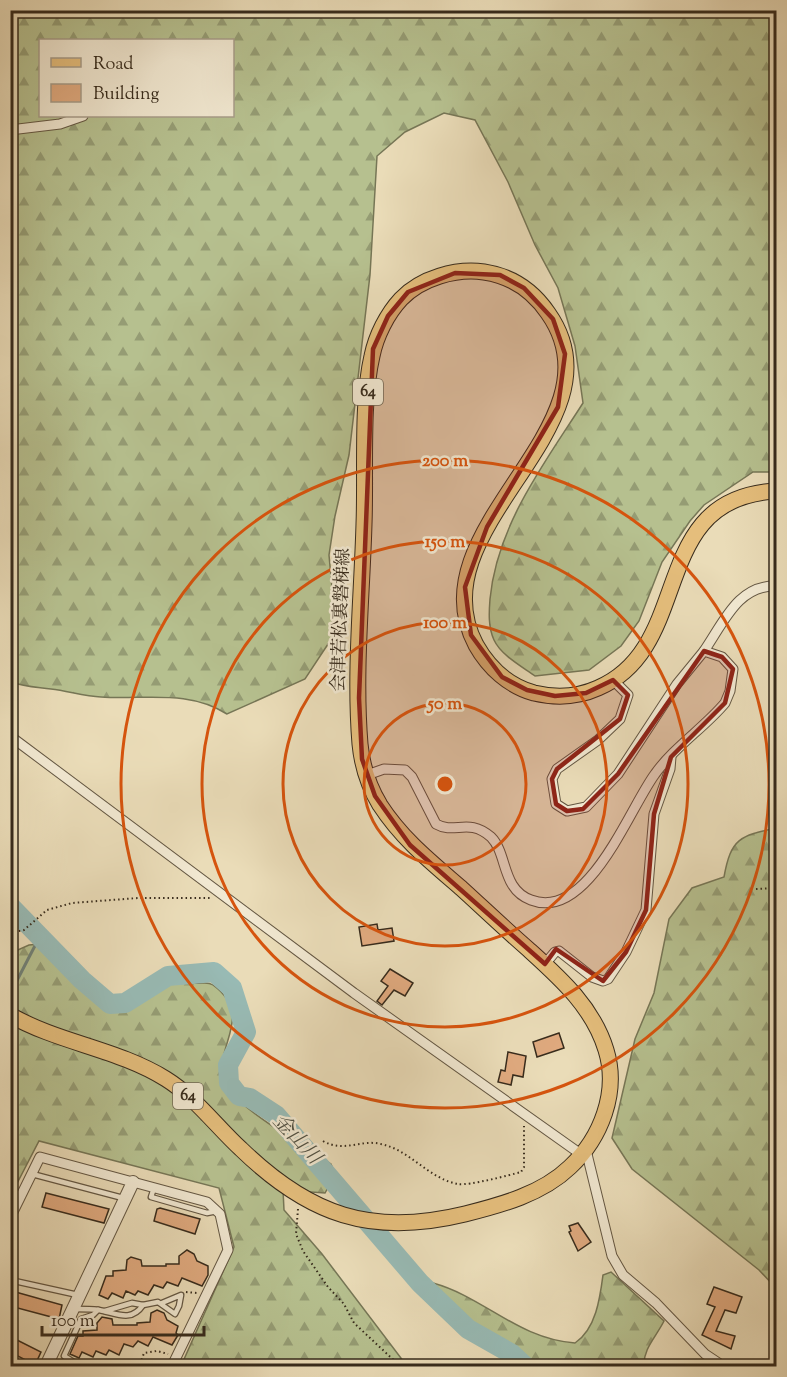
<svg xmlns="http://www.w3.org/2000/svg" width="787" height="1377" font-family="'Sorts Mill Goudy','Noto Serif JP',serif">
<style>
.forest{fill:url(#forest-firs);stroke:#767656;stroke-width:1.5;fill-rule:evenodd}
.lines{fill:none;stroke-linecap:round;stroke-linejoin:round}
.stream{stroke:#718177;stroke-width:3}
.river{stroke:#98bab4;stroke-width:20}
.building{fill:#e0aa7f;stroke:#372b1c;stroke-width:1.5}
.service-casing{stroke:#645743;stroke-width:7}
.minor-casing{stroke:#645743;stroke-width:11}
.tertiary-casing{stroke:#645743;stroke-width:14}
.primary-casing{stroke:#372b1c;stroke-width:17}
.path{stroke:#372b1c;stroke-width:2;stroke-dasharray:1.5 3;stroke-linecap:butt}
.service{stroke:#f1e8d1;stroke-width:4.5}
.minor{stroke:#f1e8d1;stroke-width:9}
.tertiary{stroke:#f1e8d1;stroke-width:12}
.primary{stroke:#e5be7c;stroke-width:15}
.marked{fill:#8f2418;fill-opacity:0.2;stroke:#8f2418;stroke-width:4.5;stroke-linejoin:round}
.ring{fill:none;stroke:#d6540e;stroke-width:3}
.labels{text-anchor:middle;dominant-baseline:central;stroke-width:5;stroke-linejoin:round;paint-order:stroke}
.shield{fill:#f1e8d1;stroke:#6f6452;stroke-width:1.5}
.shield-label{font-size:16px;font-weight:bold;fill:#372b1c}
.street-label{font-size:18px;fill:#372b1c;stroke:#f1e8d1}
.water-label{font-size:20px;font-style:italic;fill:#4f4f42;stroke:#f1e8d1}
.centre{fill:#d6540e;stroke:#f1e8d1;stroke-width:3}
.ring-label{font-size:18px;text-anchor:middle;font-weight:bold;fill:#d6540e;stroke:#f1e8d1;stroke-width:5;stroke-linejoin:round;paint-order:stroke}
</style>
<defs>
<pattern id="forest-firs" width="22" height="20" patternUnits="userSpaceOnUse" patternTransform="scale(1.5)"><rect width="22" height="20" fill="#b6c08f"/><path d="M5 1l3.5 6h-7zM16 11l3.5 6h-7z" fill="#959c74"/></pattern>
</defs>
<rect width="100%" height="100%" fill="#eadcb8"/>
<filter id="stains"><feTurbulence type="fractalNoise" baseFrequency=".00333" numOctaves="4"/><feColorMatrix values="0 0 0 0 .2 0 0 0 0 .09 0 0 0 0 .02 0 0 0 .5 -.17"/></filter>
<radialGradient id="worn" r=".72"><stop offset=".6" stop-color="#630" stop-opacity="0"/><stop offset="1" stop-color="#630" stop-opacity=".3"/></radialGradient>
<!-- forest -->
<g class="forest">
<path d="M10 11H776V472H753L704 505 690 521 662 562 639 621 621 646 589 670 535 676C521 666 501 655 494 640 488 627 489 612 490 599 497 525 544 464 583 403L575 346 558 288 535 245 508 182 475 120 444 113 405 132 377 156 370 275 349 455 335 516 329 555 336 632 305 679 227 714C188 689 144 700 101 697 84 696 68 691 51 689 36 687 25 687 11 682ZM40 40H232V116H40Z"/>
<path d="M776 828V1288L759 1270 632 1169 612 1138 635 1039 654 993 669 919 692 888 724 877C731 838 740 836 776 828Z"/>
<path d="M40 944C67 964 84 999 118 1005 142 1009 156 981 183 979 188 978 191 982 196 983 202 984 207 981 213 985 256 1017 213 1045 224 1081 231 1105 308 1148 331 1164L335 1175 325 1193 283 1190 284 1210 322 1254 407 1366H181L234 1247 219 1188 39 1141 11 1195V953L29 945Z"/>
<path d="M611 1272 664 1321C656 1337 643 1349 644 1366H542L473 1324 433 1283C484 1297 518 1339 575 1343 596 1329 600 1298 603 1275Z"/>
</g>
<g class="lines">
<!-- stream -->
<g class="stream">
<polyline points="10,909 12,907"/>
<polyline points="10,994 40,936"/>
</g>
<!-- river -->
<polyline class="river" points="10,906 82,980 110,1004 125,1003 168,976 214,972 232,988 246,1032 228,1065 229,1083 239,1096 250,1098 276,1115 420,1283 468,1329 512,1354 525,1366"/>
</g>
<!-- building -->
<g class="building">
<polygon points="377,924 378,930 392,928 394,941 362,946 359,927"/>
<polygon points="390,969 413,983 405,996 394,990 382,1005 377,1001 388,986 381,981"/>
<polygon points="559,1033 564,1048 537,1057 533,1042"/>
<polygon points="508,1052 526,1056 523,1077 513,1075 511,1085 498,1082 501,1070 505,1071"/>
<polygon points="46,1193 109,1209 104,1223 42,1207"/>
<polygon points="160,1208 200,1219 195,1234 154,1221 157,1209"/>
<polygon points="578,1223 591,1242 578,1251 569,1232 571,1231 569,1226"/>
<polygon points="187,1250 194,1254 197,1261 208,1266 208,1275 202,1286 182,1278 178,1286 167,1282 163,1288 154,1285 148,1295 138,1291 135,1295 126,1291 123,1298 112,1293 108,1299 99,1295 106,1276 113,1276 113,1271 126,1270 127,1260 131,1257 141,1260 142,1266 166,1266 166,1264 179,1264 179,1256"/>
<polygon points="714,1287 742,1297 736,1313 725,1310 716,1331 735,1336 731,1349 702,1335 715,1307 707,1304"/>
<polygon points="12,1291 62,1305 59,1319 10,1306"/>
<polygon points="157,1310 164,1313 167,1320 178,1326 176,1333 178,1335 172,1345 153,1337 148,1346 138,1341 133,1347 124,1344 119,1355 109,1350 106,1355 96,1351 93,1357 82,1352 79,1358 70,1354 78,1336 83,1336 83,1331 97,1330 97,1323 102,1317 112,1319 113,1325 137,1325 137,1323 150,1322 151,1313"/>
<polygon points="15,1339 41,1352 35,1365 10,1352"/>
</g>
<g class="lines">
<!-- service casing -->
<g class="service-casing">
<g id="service">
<polyline points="32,1174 123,1198"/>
<polyline points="154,1188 151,1197 207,1213 217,1211"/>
<polyline points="10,1280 78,1295"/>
<path d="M75 1309C83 1309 91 1309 99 1310 116 1313 131 1323 143 1305L158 1302 175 1314 179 1306 181 1295 162 1303"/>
<polyline points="105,1311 132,1303 143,1305"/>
<polyline points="80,1366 64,1356 81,1319 93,1315 98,1310"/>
<polyline points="83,1366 97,1363 95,1366"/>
</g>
</g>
<!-- minor casing -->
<g class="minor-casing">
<g id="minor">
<polyline points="10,130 60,124 83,116"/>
<path d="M704 651C724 622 738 585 776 586"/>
<polyline points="10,736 354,993 582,1155"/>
<path d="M367 775 384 769 405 770 412 777 436 824C455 835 468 817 491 837 508 854 501 889 531 900 588 922 629 809 655 774 674 747 704 728 725 703L730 691 733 669 722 657 704 651 677 684 618 774 586 807 567 811 556 804 552 779 557 769 598 740 620 719 628 695 613 680"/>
<polyline points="545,964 555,952 559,951 592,977 603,981 608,979 626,952 646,910 654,814 670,769 671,757"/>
<polyline points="586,1150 612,1256 623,1275 656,1303 705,1354 723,1366"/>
<polyline points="10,1218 40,1157 207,1202 220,1214 228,1250 172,1366"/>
</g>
</g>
<!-- tertiary casing -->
<g class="tertiary-casing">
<polyline id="tertiary" points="46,1366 133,1182"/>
</g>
<!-- primary casing -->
<g class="primary-casing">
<path id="primary" d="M10 1015C59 1043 118 1049 166 1079 195 1097 216 1126 241 1149 309 1215 371 1237 465 1214 501 1205 542 1194 570 1167 601 1138 619 1092 606 1050 593 1007 560 978 528 949 505 929 483 908 461 888 431 862 402 839 380 805 369 787 362 765 360 744 354 671 362 596 364 524 366 474 361 403 372 356 376 336 387 314 401 299 421 278 456 268 484 272 511 276 533 291 548 313 628 426 413 527 476 645 489 668 509 686 534 693 555 698 578 697 598 688 696 646 646 498 776 491"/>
</g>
<!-- path -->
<g class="path">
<polyline points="756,889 776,888"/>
<polyline points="10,933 24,930 47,910 72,903 138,898 210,898"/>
<path d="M323 1141C344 1153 361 1139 381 1144 410 1150 429 1179 458 1184 468 1186 510 1175 521 1172L524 1167V1126"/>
<polyline points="298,1209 296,1234 303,1251 328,1287 344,1304 354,1323 400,1366"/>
<polyline points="186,1292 197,1293"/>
<polyline points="140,1364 144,1353 157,1351 168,1354"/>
</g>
<!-- service -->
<use href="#service" class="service"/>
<!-- minor -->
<use href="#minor" class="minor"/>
<!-- tertiary -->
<use href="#tertiary" class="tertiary"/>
<!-- primary -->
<use href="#primary" class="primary"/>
</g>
<!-- marked area -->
<path class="marked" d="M455 273 500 275 524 288 553 319 565 354 558 407 487 527 465 587 471 635 502 677 527 690 555 696 586 693 613 680 628 695 620 719 557 769 552 779 556 804 567 811 583 809 618 774 704 651 722 657 733 669 725 703 671 757 654 814 646 910 626 952 603 981 556 949 545 964 410 845 375 796 362 759 359 698 373 349 388 316 408 292Z"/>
<!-- distance rings -->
<g class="ring">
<circle cx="445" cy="784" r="81"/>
<circle cx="445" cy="784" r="162"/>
<circle cx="445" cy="784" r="243"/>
<circle cx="445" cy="784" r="324"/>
</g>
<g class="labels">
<!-- shield labels -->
<g class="shield">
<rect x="353" y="379" width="30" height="26" rx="4.5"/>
<rect x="173" y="1083" width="30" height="26" rx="4.5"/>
</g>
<g class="shield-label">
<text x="368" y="392">64</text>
<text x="188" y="1096">64</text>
</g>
<!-- street labels -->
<g class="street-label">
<text transform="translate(342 620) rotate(-88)">会津若松裏磐梯線</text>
</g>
<!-- water labels -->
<g class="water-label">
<text transform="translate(296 1140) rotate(47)">金山川</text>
</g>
</g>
<circle cx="445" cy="784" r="9" class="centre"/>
<g class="ring-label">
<text x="445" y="466">200 m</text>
<text x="445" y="547">150 m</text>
<text x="445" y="628">100 m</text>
<text x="445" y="709">50 m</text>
</g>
<!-- margin -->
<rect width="787" height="1377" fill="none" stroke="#eadcb8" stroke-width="36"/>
<rect x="12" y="12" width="763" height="1353" fill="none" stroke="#372b1c" stroke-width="3"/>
<rect x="18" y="18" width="751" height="1341" fill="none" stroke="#372b1c" stroke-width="1.5"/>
<!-- legend -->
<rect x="39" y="39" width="195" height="78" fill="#f1e8d1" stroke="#a79c89" stroke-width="1.5"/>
<rect x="51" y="58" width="30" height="9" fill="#e5be7c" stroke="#a79c89" stroke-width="1.5"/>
<text x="93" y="69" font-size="18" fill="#372b1c">Road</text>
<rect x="51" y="84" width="30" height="18" fill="#e0aa7f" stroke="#a79c89" stroke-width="1.5"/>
<text x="93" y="99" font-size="18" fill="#372b1c">Building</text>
<!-- scale -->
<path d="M42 1326v9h162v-9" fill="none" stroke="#372b1c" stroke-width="3"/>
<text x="51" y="1326" font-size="18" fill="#372b1c" stroke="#f1e8d1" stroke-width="4.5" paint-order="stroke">100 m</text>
<rect width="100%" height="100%" filter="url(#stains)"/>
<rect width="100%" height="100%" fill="url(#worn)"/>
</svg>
